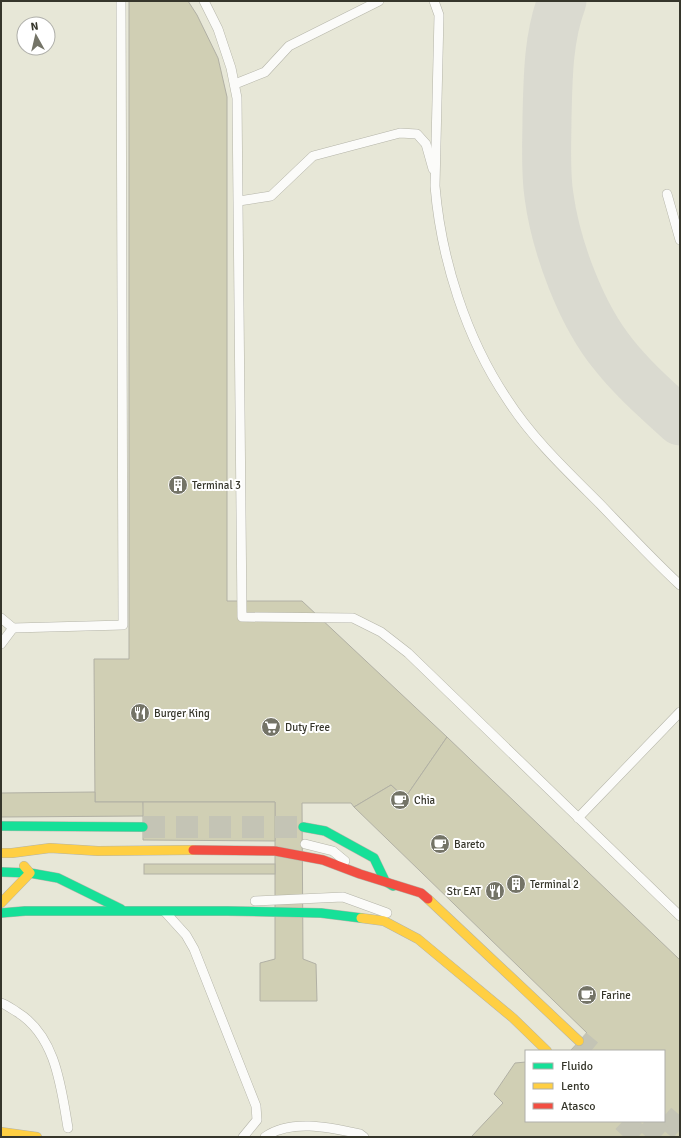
<svg xmlns="http://www.w3.org/2000/svg" width="681" height="1138" font-family="Signika,sans-serif">
<style>
.lines{fill:none;stroke-linecap:round;stroke-linejoin:round}
.taxiway{stroke:#dadad0;stroke-width:49}
.building{fill:#d0cfb4;stroke:#b1b0a4}
.secondary-tunnel{stroke:#c4c4b5;stroke-width:22;stroke-dasharray:22 11;stroke-linecap:butt}
.lane-casing{stroke:#b4b4a8;stroke-width:10}
.fast-casing{stroke:#b4b4a8;stroke-width:10}
.slow-casing{stroke:#b4b4a8;stroke-width:10}
.jam-casing{stroke:#b4b4a8;stroke-width:10}
.lane{stroke:#fbfbf9;stroke-width:9}
.fast{stroke:#16e098;stroke-width:9}
.slow{stroke:#ffcf43;stroke-width:9}
.jam{stroke:#f24e42;stroke-width:9}
.labels{text-anchor:middle;dominant-baseline:central;stroke-width:4;stroke-linejoin:round;paint-order:stroke}
.poi-label{font-size:11px;fill:#36362b;stroke:#fff;text-anchor:start}
</style>
<rect width="100%" height="100%" fill="#e7e7d7"/>
<g class="lines">
<!-- taxiway -->
<path class="taxiway" d="M562 1C548 38 548 78 547 117 547 144 545 170 549 196 556 247 581 315 614 355 633 379 657 400 680 421"/>
</g>
<!-- building -->
<g class="building">
<polygon points="129,1 188,1 197,15 218,58 227,97 227,601 302,601 447,737 405,798 391,785 354,807 351,803 302,803 303,959 316,964 317,1001 260,1001 260,963 275,959 275,802 95,802 94,659 129,659"/>
<polygon points="447,737 680,960 680,1137 473,1137 472,1136 503,1103 494,1094 515,1063 526,1062 526,1121 664,1121 664,1051 570,1051 587,1033 354,807 391,785 405,798"/>
<polygon points="95,792 95,802 143,802 144,816 1,817 1,793"/>
<polygon points="143,802 275,802 275,841 143,840"/>
<rect x="144" y="864" width="131" height="10"/>
</g>
<g class="lines">
<!-- secondary-tunnel -->
<g class="secondary-tunnel">
<polyline points="143,827 303,827"/>
<polyline points="579,1041 591,1051"/>
<polyline points="664,1116 680,1130"/>
<polyline points="623,1121 640,1137"/>
<polyline points="645,1121 663,1137"/>
</g>
<!-- lane casing -->
<g class="lane-casing">
<g id="lane">
<polyline points="204,1 218,29 231,68 237,98 242,617 353,618 381,632 408,653 680,916"/>
<path d="M434 1 439 15 435 186C441 259 466 338 507 399 532 438 566 470 599 503 626 531 652 559 680 585"/>
<polyline points="235,84 265,72 289,46 379,1"/>
<polyline points="667,194 680,240"/>
<polyline points="239,201 271,196 313,156 400,133 417,134 426,144 433,169"/>
<polyline points="1,618 13,628 123,625 121,1"/>
<polyline points="1,644 13,628"/>
<polyline points="578,818 680,712"/>
<polyline points="305,844 333,851 345,861"/>
<polyline points="255,901 343,897 387,913"/>
<polyline points="166,913 186,935 194,949 256,1106 257,1120 243,1137"/>
<path d="M1 1003C7 1005 12 1009 17 1012 56 1036 61 1087 68 1128"/>
<path d="M265 1137C291 1118 332 1128 360 1134L364 1137"/>
</g>
</g>
<!-- fast casing -->
<g class="fast-casing">
<g id="fast">
<polyline points="1,826 143,827"/>
<polyline points="303,827 325,831 374,858 385,881 393,886"/>
<polyline points="1,872 30,873 58,878 121,909"/>
<polyline points="1,913 25,911 227,911 321,913 361,918"/>
</g>
</g>
<!-- slow casing -->
<g class="slow-casing">
<g id="slow">
<polyline points="1,853 12,853 50,848 98,851 193,850"/>
<polyline points="428,899 579,1041"/>
<polyline points="1,903 30,873 24,866"/>
<polyline points="361,918 384,921 418,939 513,1018 547,1051"/>
<polyline points="1,1132 37,1137"/>
</g>
</g>
<!-- jam casing -->
<g class="jam-casing">
<polyline id="jam" points="193,850 275,851 323,860 360,874 421,893 428,899"/>
</g>
<!-- lane -->
<use href="#lane" class="lane"/>
<!-- fast -->
<use href="#fast" class="fast"/>
<!-- slow -->
<use href="#slow" class="slow"/>
<!-- jam -->
<use href="#jam" class="jam"/>
</g>
<!-- icons -->
<defs>
<g id="building-disc" transform="scale(1)"><circle r="9.5" fill="#747467" stroke="#fff"/><path d="M-4-6H4V6H1V3H-1V6H-4ZM-2.5-4.3h1.7v1.8h-1.7ZM.8-4.3h1.7v1.8H.8ZM-2.5-1h1.7V.8h-1.7ZM.8-1h1.7V.8H.8Z" fill="#fff"/></g>
<g id="restaurant-disc" transform="scale(1)"><circle r="9.5" fill="#747467" stroke="#fff"/><path d="M-5-6h1v4h1v-4h1v4h1v-4h1v5L-1.5 .5V6h-2V.5L-5-1ZM5-6V6H3V1.5H1.5Q1.5-4 5-6Z" fill="#fff"/></g>
<g id="supermarket-disc" transform="scale(1)"><circle r="9.5" fill="#747467" stroke="#fff"/><path d="M-6-5.5h2.5l.6 2H6L4.5 2H-2.5L-4.4-4H-6ZM-1.5 3.2a1.3 1.3 0 1 0 .1 0ZM3 3.2a1.3 1.3 0 1 0 .1 0Z" fill="#fff"/></g>
<g id="cafe-disc" transform="scale(1)"><circle r="9.5" fill="#747467" stroke="#fff"/><path d="M-5.5-4.5H6V0H3Q3 3.5 0 3.5H-2.5Q-5.5 3.5-5.5 0ZM3-3.2v2h1.7v-2ZM-6 4.5H4V6H-6Z" fill="#fff"/></g>
</defs>
<g fill-rule="evenodd">
<use href="#building-disc" x="178" y="485"/>
<use href="#restaurant-disc" x="140" y="713"/>
<use href="#supermarket-disc" x="271" y="727"/>
<use href="#cafe-disc" x="400" y="800"/>
<use href="#cafe-disc" x="440" y="844"/>
<use href="#building-disc" x="516" y="884"/>
<use href="#restaurant-disc" x="495" y="891"/>
<use href="#cafe-disc" x="587" y="995"/>
</g>
<g class="labels">
<!-- poi labels -->
<g class="poi-label">
<text x="192" y="485">Terminal 3</text>
<text x="154" y="713">Burger King</text>
<text x="285" y="727">Duty Free</text>
<text x="414" y="800">Chia</text>
<text x="454" y="844">Bareto</text>
<text x="530" y="884">Terminal 2</text>
<text x="481" y="891" text-anchor="end">Str EAT</text>
<text x="601" y="995">Farine</text>
</g>
</g>
<!-- border -->
<rect width="681" height="1138" fill="none" stroke="#36362b" stroke-width="4"/>
<!-- legend -->
<rect x="525" y="1050" width="140" height="72" fill="#ffffff" stroke="#afafaa"/>
<rect x="533" y="1063" width="20" height="6" fill="#16e098" stroke="#afafaa"/>
<text x="561" y="1070" font-size="12" fill="#36362b">Fluido</text>
<rect x="533" y="1083" width="20" height="6" fill="#ffcf43" stroke="#afafaa"/>
<text x="561" y="1090" font-size="12" fill="#36362b">Lento</text>
<rect x="533" y="1103" width="20" height="6" fill="#f24e42" stroke="#afafaa"/>
<text x="561" y="1110" font-size="12" fill="#36362b">Atasco</text>
<!-- north arrow -->
<g transform="translate(36 36) rotate(352)"><circle r="19" fill="#ffffff" stroke="#afafaa"/>
<path d="M0-3L7 15L0 10L-7 15Z" fill="#747467"/>
<text y="-6" font-size="11" font-weight="bold" text-anchor="middle" fill="#36362b">N</text>
</g>
</svg>
